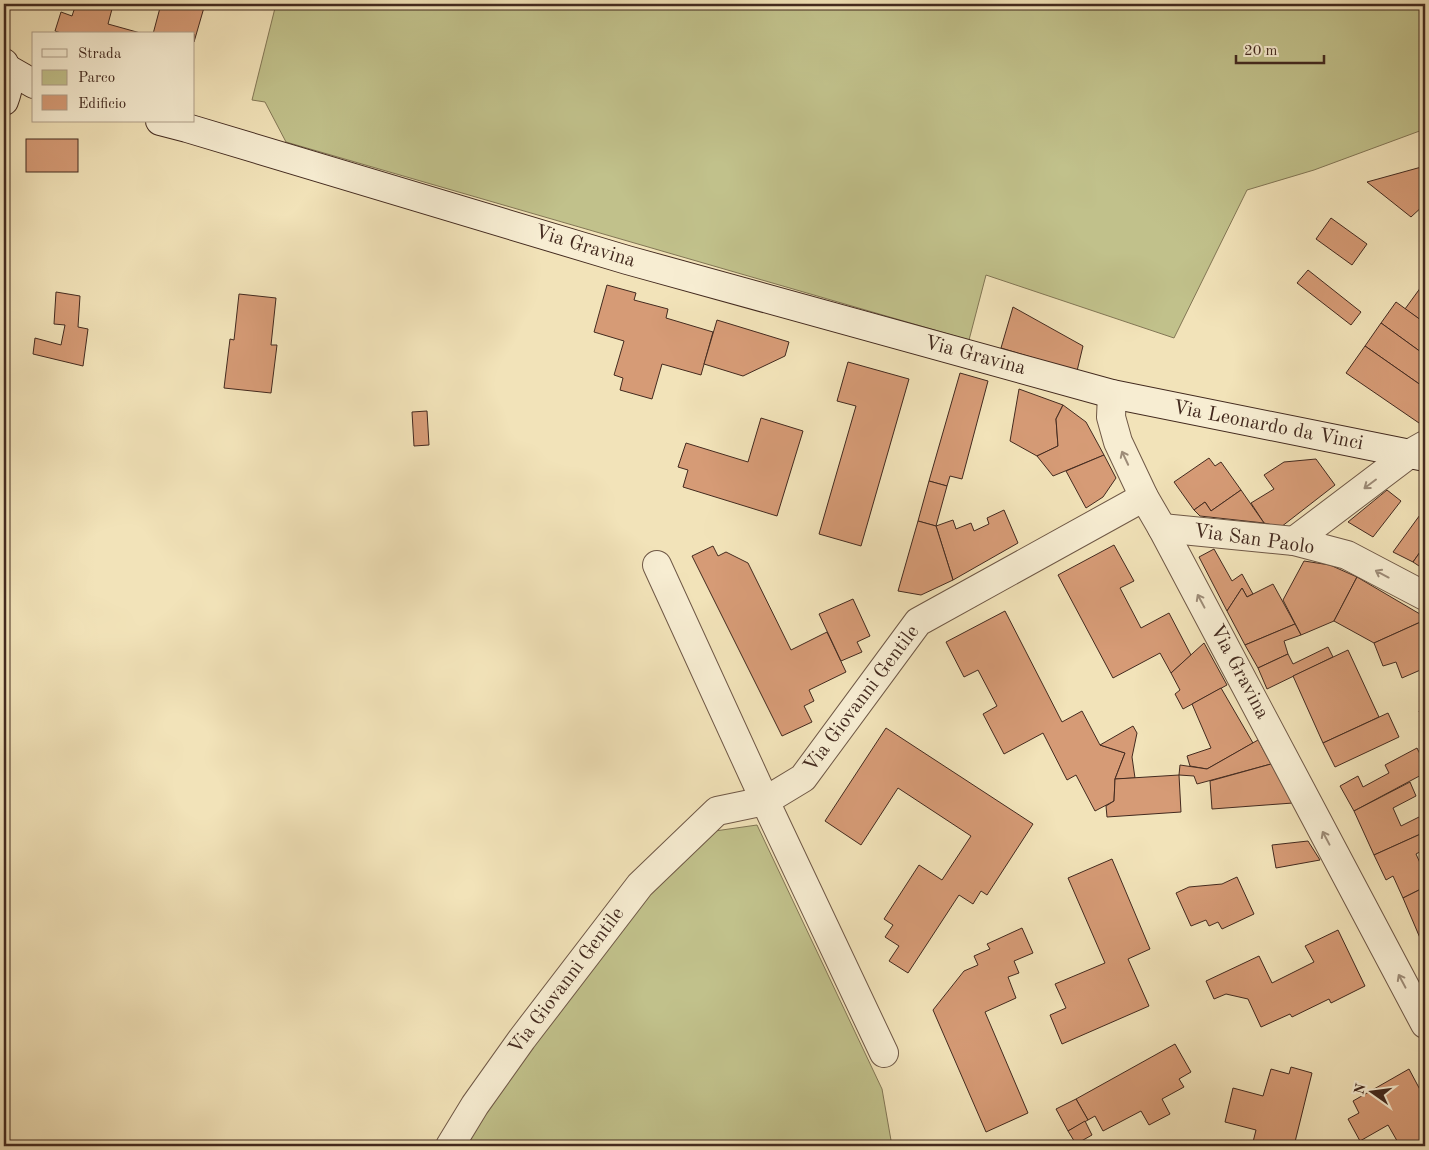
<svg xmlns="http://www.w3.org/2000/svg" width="1429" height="1150" font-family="'Old Standard TT',serif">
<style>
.green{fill:#c1c18b;stroke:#827655}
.building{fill:#d69b76;stroke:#432a1f}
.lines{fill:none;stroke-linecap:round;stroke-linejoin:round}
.street-casing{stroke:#6f5846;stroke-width:30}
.secondary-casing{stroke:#432a1f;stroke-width:30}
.street{stroke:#f7edd2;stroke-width:28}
.secondary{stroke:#f7edd2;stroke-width:28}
.oneway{stroke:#9d8c78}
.labels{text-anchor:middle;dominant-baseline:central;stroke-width:5;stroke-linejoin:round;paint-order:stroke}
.street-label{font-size:20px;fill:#432a1f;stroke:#f7edd2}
</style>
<rect width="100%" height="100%" fill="#f2e3b9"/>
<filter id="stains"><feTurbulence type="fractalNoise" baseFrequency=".004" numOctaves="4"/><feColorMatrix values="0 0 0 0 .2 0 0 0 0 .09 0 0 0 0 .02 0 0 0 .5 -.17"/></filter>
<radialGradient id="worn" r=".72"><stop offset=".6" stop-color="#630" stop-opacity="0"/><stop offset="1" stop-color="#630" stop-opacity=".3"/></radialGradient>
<!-- green -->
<g class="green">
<polygon points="276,4 1425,4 1425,129 1314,170 1247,190 1174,338 986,275 969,340 286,142 265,102 252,100"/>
<polygon points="757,825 882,1089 892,1146 462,1146 482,1112 644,894 708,832"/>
</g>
<!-- building -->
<g class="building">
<polygon points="76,4 93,4 112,9 108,24 144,34 64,34 55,31 61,12 72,16"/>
<polygon points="161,4 205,4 194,42 194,34 153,34"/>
<rect x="26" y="139" width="52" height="33"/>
<polygon points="1425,166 1425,204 1411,217 1367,182"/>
<polygon points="1331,218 1367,244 1352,265 1316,239"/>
<polygon points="1308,270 1361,312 1351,325 1297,283"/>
<polygon points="607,285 636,293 634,300 668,309 666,318 713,332 701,375 662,364 652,399 620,390 623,378 614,375 624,341 594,332"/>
<polygon points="1421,287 1425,290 1425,323 1405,309"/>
<polygon points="56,292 80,296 78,327 88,329 83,366 33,354 35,338 61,345 65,325 54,324"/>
<polygon points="239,294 276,298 271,345 277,345 271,393 224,388 230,339 234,340"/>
<polygon points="1396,302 1425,323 1425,355 1381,323"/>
<polygon points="1013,307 1083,346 1077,371 1001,348"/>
<polygon points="717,320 789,342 785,356 743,376 704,364"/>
<polygon points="1381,323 1425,355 1425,388 1365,346"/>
<polygon points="1365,346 1425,388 1425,415 1419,423 1346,373"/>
<polygon points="848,362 909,379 861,546 819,534 856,406 837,401"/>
<polygon points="960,373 988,381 962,479 950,476 947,486 929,481"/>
<polygon points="1019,389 1063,405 1056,419 1058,446 1037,456 1010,441"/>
<polygon points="1063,405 1086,422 1104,455 1053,476 1037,456 1058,446 1056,419"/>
<polygon points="427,411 429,445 414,446 412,412"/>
<polygon points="761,418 803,431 777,516 683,487 688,470 678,467 686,443 748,462"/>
<polygon points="1104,455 1116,478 1103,497 1086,508 1066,471"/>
<polygon points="1209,458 1215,466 1221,462 1241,490 1211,511 1205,502 1194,510 1174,482"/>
<polygon points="1316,459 1335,485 1281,527 1264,523 1251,503 1274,489 1264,475 1284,462"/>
<polygon points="929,481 947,486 936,526 918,521"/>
<polygon points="1241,490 1264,523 1200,516 1194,510 1205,502 1211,511"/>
<polygon points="1387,490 1401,501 1373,537 1348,522"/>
<polygon points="1425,508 1425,545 1413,562 1393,552"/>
<polygon points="1004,510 1018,543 953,580 936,526 953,520 956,529 971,523 974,531 989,524 987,518"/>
<polygon points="918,521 936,526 953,580 921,595 898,591"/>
<polygon points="1114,545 1134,581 1120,588 1141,628 1169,613 1191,655 1171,673 1160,653 1113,678 1058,575"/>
<polygon points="1425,545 1425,570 1413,562"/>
<polygon points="713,546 718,556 726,552 748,563 791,650 827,632 846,672 809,690 814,701 804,706 812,722 782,736 692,556"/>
<polygon points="1214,549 1232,581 1242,574 1253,594 1247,597 1242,588 1227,611 1199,557"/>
<polygon points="1304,561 1330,565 1357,577 1334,621 1301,635 1283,600"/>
<polygon points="1357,577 1425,617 1425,620 1374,643 1334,621"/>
<polygon points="1273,584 1295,624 1245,645 1227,611 1242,588 1247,597"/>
<polygon points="853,599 870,636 857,642 862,652 841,661 819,614"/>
<polygon points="1005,611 1062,722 1082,711 1100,745 1125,753 1115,779 1114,801 1095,811 1076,775 1067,780 1043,733 1004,754 983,714 997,706 978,670 964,677 946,642"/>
<polygon points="1425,620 1425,668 1402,678 1396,662 1383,666 1374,643"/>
<polygon points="1295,624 1301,635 1284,641 1288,654 1258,668 1245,645"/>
<polygon points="1204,643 1227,685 1183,709 1175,694 1180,690 1171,673"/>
<polygon points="1328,647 1333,657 1267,689 1258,668 1288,654 1293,664"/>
<polygon points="1348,650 1379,717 1323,743 1293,676"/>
<polygon points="1221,688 1253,743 1207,769 1190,766 1187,756 1211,748 1192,704"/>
<polygon points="1425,708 1425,724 1419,711"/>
<polygon points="1388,713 1399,737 1335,767 1323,743"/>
<polygon points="1133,726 1137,733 1132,757 1135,778 1115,779 1125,753 1100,745"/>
<polygon points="886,728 1033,824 987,895 981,891 973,904 959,895 908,973 889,961 899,946 885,937 893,925 884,919 919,865 942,880 971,836 898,788 861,845 825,821"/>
<polygon points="1258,740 1271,764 1197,784 1194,776 1179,775 1180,765 1207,769"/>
<polygon points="1417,748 1425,764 1425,773 1354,811 1340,786 1358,776 1363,787 1389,773 1385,765"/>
<polygon points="1271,764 1293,803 1212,809 1210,781"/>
<polygon points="1179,775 1181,812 1107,817 1106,806 1114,801 1115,779"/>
<polygon points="1410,782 1416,796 1393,808 1401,826 1425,814 1425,832 1374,855 1354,811"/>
<polygon points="1425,832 1425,849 1416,854 1425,874 1425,887 1403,898 1393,876 1386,880 1374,855"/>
<polygon points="1308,841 1320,860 1276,868 1272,845"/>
<polygon points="1112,859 1150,949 1128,959 1149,1006 1062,1044 1050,1015 1066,1008 1055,984 1105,963 1068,878"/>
<polygon points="1237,877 1254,914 1222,929 1218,922 1209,926 1206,920 1191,926 1176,893 1189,887 1222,884"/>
<polygon points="1425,887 1425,944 1423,945 1403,898"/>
<polygon points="1022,928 1033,953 1014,961 1019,973 1008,977 1016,998 985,1012 1028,1113 986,1132 933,1010 964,971 978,965 974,956 990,949 987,944"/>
<polygon points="1338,930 1365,986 1331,1003 1329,999 1292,1017 1290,1014 1261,1027 1248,999 1226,994 1214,999 1206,981 1259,956 1272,983 1314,962 1305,946"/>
<polygon points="1175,1044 1191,1072 1179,1079 1184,1087 1162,1099 1170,1114 1149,1125 1141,1111 1103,1131 1095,1116 1088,1120 1076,1099"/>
<polygon points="1291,1067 1312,1073 1294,1146 1252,1146 1256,1130 1225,1122 1233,1088 1263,1096 1271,1069 1289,1074"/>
<polygon points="1409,1069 1425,1099 1425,1146 1400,1146 1388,1125 1360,1141 1348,1119 1359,1113 1353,1101"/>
<polygon points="1076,1099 1088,1120 1068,1131 1056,1109"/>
<polygon points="1085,1121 1092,1135 1076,1144 1068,1131"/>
</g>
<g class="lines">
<!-- street casing -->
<g class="street-casing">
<g id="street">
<polyline points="1112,394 1111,417 1118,442 1144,497 1162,528 1425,1024"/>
<polyline points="1162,528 1294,541 1347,555 1425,596"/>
<polyline points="1294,541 1409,454 1425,445"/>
<polyline points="657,565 765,801 884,1053"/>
<polyline points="450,1146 475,1105 522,1039 640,885 717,811 765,801 803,778 918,622 1144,497"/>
</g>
</g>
<!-- secondary casing -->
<g class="secondary-casing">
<g id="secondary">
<path d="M4 63C11 76 9 88 4 101"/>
<polyline points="6,68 34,84"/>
<polyline points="160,121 187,128 627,260 1112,394 1425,457"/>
</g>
</g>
<!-- street -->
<use href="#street" class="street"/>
<!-- secondary -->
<use href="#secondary" class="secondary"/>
</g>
<!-- one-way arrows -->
<defs><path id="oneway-shaft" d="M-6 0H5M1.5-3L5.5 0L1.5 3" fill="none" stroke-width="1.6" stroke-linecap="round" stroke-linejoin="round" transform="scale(1.25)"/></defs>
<g class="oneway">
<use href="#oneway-shaft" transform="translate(1125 458) rotate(-115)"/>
<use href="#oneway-shaft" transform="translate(1370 484) rotate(143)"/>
<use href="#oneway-shaft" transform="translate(1382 574) rotate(-152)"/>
<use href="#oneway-shaft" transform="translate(1201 601) rotate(-118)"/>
<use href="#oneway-shaft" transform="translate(1326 838) rotate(-118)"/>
<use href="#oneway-shaft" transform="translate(1402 981) rotate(-118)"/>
</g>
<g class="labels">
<!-- street labels -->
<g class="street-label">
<text transform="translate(585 247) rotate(17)">Via Gravina</text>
<text transform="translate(975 356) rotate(15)">Via Gravina</text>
<text transform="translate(1268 426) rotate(11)">Via Leonardo da Vinci</text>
<text transform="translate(1254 540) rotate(8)">Via San Paolo</text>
<text transform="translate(1239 672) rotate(62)">Via Gravina</text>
<text transform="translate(862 699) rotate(-53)">Via Giovanni Gentile</text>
<text transform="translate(567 981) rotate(-53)">Via Giovanni Gentile</text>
</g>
</g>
<!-- margin -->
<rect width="1429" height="1150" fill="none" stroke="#f2e3b9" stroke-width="20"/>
<rect x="5" y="5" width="1419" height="1140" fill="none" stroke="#432a1f" stroke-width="2.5"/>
<rect x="10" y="10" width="1409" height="1130" fill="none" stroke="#432a1f"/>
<!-- legend -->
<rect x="32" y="32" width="162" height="90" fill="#f7edd2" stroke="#af9f8a"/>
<rect x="42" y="49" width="25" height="8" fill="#f7edd2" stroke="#af9f8a"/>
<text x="78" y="58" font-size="15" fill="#432a1f">Strada</text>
<rect x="42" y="70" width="25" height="15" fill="#c1c18b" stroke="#af9f8a"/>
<text x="78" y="82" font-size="15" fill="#432a1f">Parco</text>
<rect x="42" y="95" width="25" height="15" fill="#d69b76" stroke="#af9f8a"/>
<text x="78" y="108" font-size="15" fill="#432a1f">Edificio</text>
<!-- north arrow -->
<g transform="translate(1372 1092) rotate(284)" stroke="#f7edd2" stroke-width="4" paint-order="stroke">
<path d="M0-4L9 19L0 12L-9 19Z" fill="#432a1f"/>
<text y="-8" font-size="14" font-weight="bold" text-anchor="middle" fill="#432a1f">N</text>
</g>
<!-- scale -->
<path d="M1236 55v8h88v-8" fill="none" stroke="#432a1f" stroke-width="2.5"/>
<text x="1244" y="55" font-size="15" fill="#432a1f" stroke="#f7edd2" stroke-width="4" paint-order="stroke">20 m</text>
<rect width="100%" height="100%" filter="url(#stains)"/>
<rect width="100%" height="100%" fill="url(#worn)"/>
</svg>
